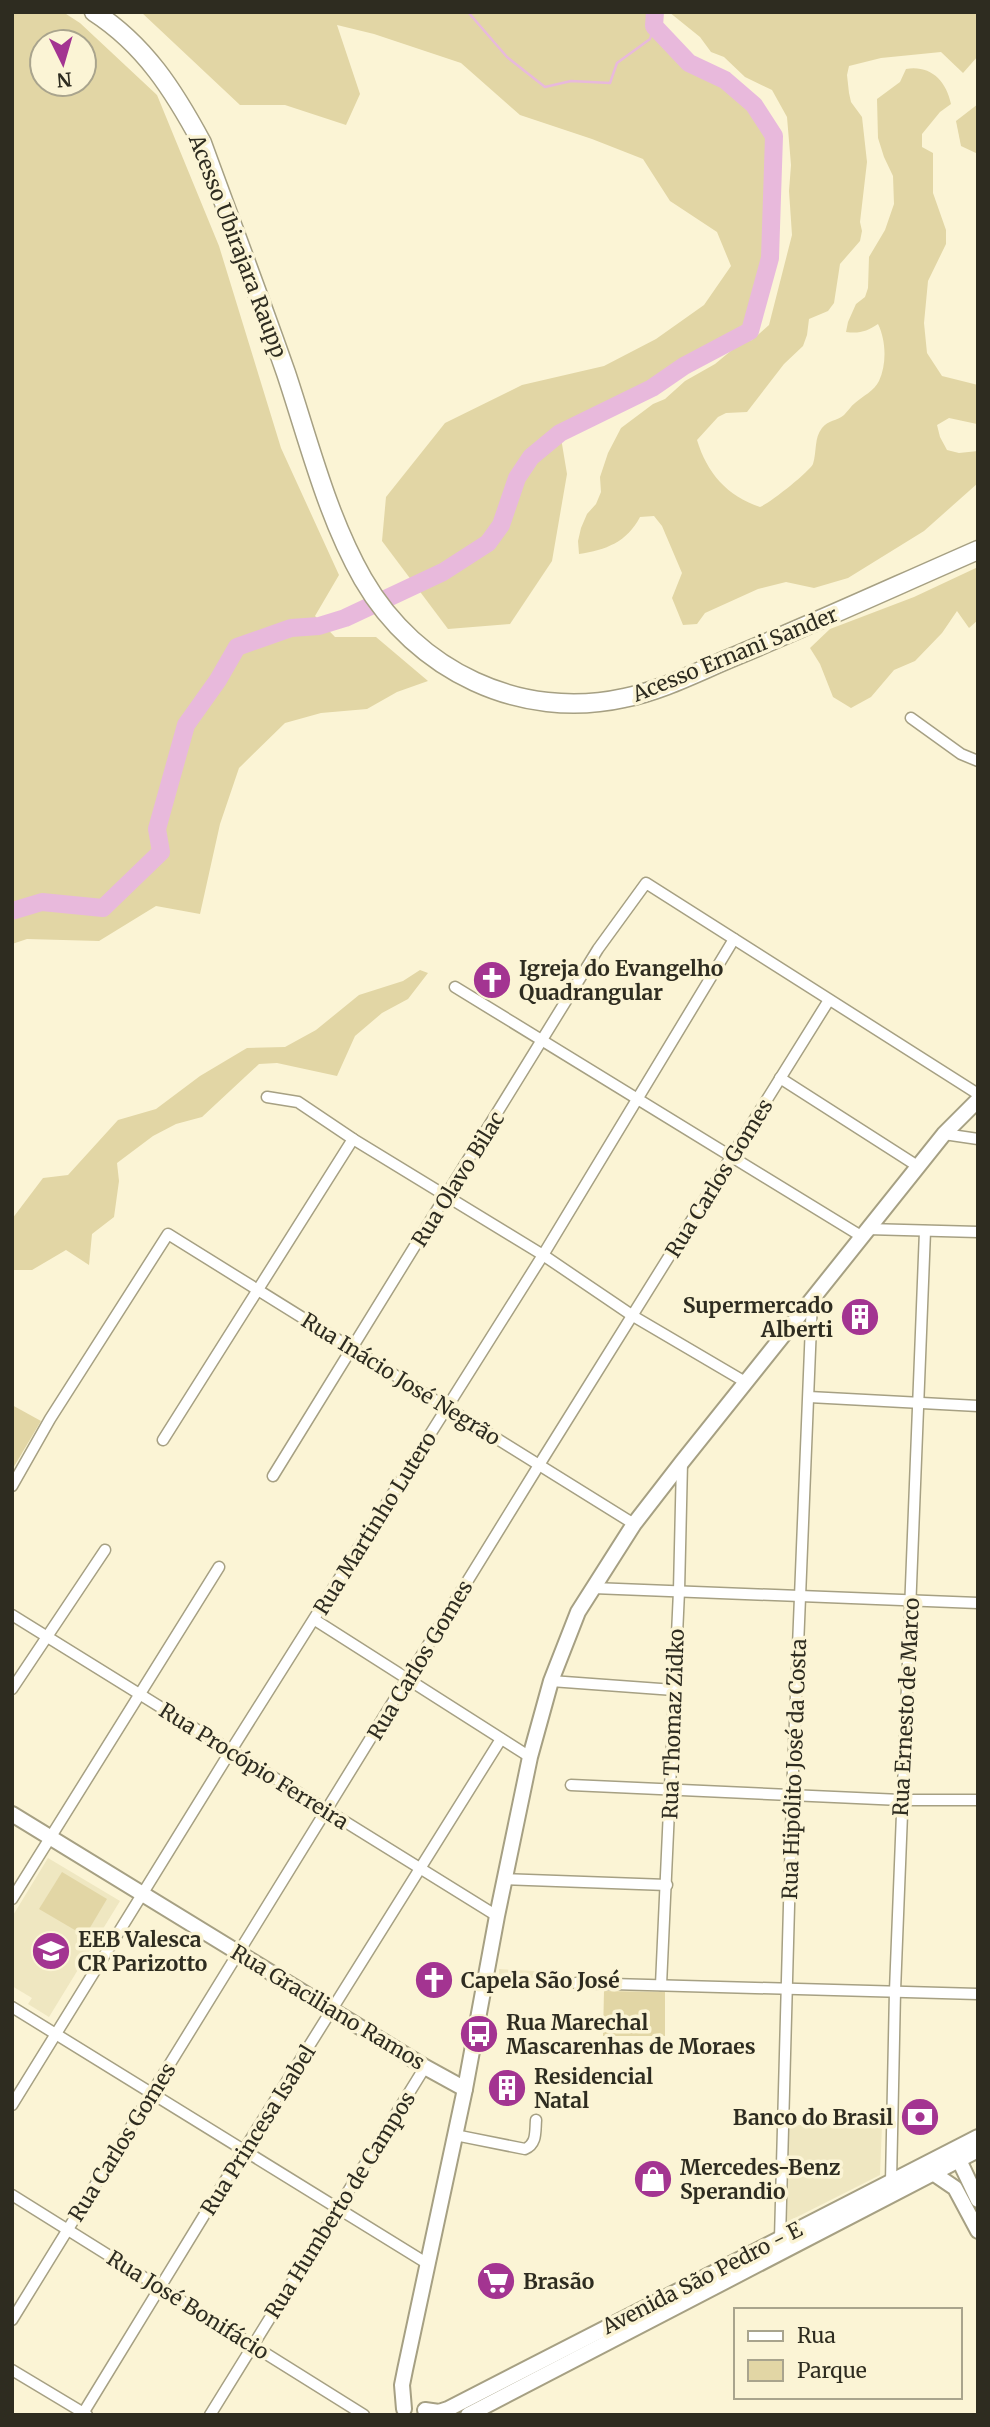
<svg xmlns="http://www.w3.org/2000/svg" width="990" height="2427" font-family="Merriweather,serif">
<style>
.built{fill:#efe7c1}
.green{fill:#e2d6a5;fill-rule:evenodd}
.lines{fill:none;stroke-linecap:round;stroke-linejoin:round}
.stream{stroke:#e8b9dc;stroke-width:2.5}
.river{stroke:#e8b9dc;stroke-width:18}
.street-casing{stroke:#a6a083;stroke-width:13}
.secondary-casing{stroke:#a6a083;stroke-width:18}
.highway-casing{stroke:#a6a083;stroke-width:21}
.street{stroke:#fff;stroke-width:10}
.secondary{stroke:#fff;stroke-width:14}
.highway{stroke:#fff;stroke-width:18}
.labels{text-anchor:middle;dominant-baseline:central;stroke-width:7;stroke-linejoin:round;paint-order:stroke}
.street-label{font-size:21px;fill:#2e2c20;stroke:#fbf4d5}
.poi-label{font-size:21px;font-weight:bold;fill:#2e2c20;stroke:#fbf4d5;text-anchor:start}
</style>
<rect width="100%" height="100%" fill="#fbf4d5"/>
<!-- built -->
<g class="built">
<polygon points="48,1858 120,1901 49,2017 28,2004 32,1998 12,1986 12,1917"/>
<polygon points="499,1969 550,1972 550,1979 499,1976"/>
<polygon points="789,2125 882,2125 880,2175 787,2222"/>
</g>
<!-- green -->
<g class="green">
<path d="M12 12H63L80 23 157 95 219 246 281 448 339 575 315 616 335 637H376L428 681 397 692 367 709 321 713 285 723 239 768 220 824 200 914 156 906 99 941 27 939 12 944ZM84 42V84H42V42Z"/>
<polygon points="141,12 655,12 654,26 689,63 725,80 754,105 774,136 770,258 750,331 684,366 652,388 560,432 567,474 552,561 510,624 448,629 382,541 386,497 445,423 522,385 604,366 656,339 704,305 731,266 717,232 670,201 643,159 592,139 520,115 461,63 374,34 337,25 360,94 346,125 285,105 240,105"/>
<path d="M669 12H978V56L963 73 941 52 881 58 849 66 847 75 849 93 851 102 862 117 867 162 860 222 862 231 860 241 840 264 834 303 828 311 809 319 807 335 803 346 784 364 747 412 726 413 718 417 697 440C707 473 727 496 760 507 770 503 809 472 813 464 817 451 814 438 822 428 828 420 837 421 844 415 848 411 851 406 855 403 863 396 874 391 879 381 887 364 886 340 878 324 867 331 860 334 846 332L848 322 856 304 865 297 868 288 869 257 885 230 894 204 893 176 884 157 878 138 877 99 900 82 906 69C930 65 946 80 951 104L940 112 922 134V147L933 153V193L946 230V244L928 281 924 323 927 353 942 376 978 385 977 424 949 418 937 425 940 437 947 450 959 453 978 451V483L924 531 848 578 814 588 786 582 758 589 705 613 697 624 683 625 672 598 682 573 662 526 654 516 640 517C627 542 606 550 579 554L578 541 581 528 587 514 596 504 601 492 600 477 608 453 621 428 653 404 665 399 685 381 715 364 738 345 752 340 769 325 792 235 789 191 791 165 787 117 772 90 745 77 724 57 711 52 700 37Z"/>
<polygon points="978,104 978,154 961,146 956,121"/>
<polygon points="978,567 978,620 969,628 957,611 942,633 915,661 894,670 871,697 851,708 833,697 820,664 810,648 830,629 914,597"/>
<polygon points="420,970 428,973 408,999 382,1013 355,1036 337,1076 277,1063 259,1064 202,1117 176,1124 153,1136 117,1163 119,1181 114,1217 92,1234 89,1265 66,1250 32,1270 12,1270 12,1219 43,1178 68,1175 118,1120 156,1109 200,1076 247,1048 285,1047 316,1030 359,995 403,981"/>
<polygon points="12,1405 41,1421 12,1470"/>
<polygon points="62,1872 107,1899 85,1936 39,1909"/>
<polygon points="604,1991 665,1992 665,2036 603,2036"/>
</g>
<g class="lines">
<!-- stream -->
<polyline class="stream" points="468,12 507,57 545,87 571,81 610,83 617,63 650,39 654,26"/>
<!-- river -->
<polyline class="river" points="12,911 42,902 103,908 161,852 157,829 186,725 218,680 237,647 291,628 319,626 345,618 443,572 488,543 501,525 517,478 531,457 560,433 652,388 684,366 750,331 770,258 774,136 754,105 725,80 689,63 654,26 655,12"/>
<!-- street casing -->
<g class="street-casing">
<g id="street">
<polyline points="911,718 961,754 978,761"/>
<polyline points="455,987 861,1236"/>
<polyline points="780,1078 919,1167"/>
<polyline points="267,1097 298,1102 353,1139 543,1255 633,1316 747,1383"/>
<polyline points="944,1134 978,1139"/>
<polyline points="867,1229 978,1232"/>
<polyline points="809,1397 978,1406"/>
<polyline points="163,1440 353,1139"/>
<polyline points="273,1476 598,949 646,883 978,1094"/>
<polyline points="12,1486 50,1419 168,1234 634,1524"/>
<polyline points="593,1588 978,1603"/>
<polyline points="12,1615 497,1916"/>
<polyline points="315,1620 530,1757"/>
<polyline points="551,1681 674,1690"/>
<polyline points="12,1689 105,1550"/>
<polyline points="571,1785 901,1800 978,1800"/>
<polyline points="504,1879 667,1885"/>
<polyline points="12,1899 219,1567"/>
<polyline points="576,1983 978,1994"/>
<polyline points="661,1985 679,1591 682,1462"/>
<polyline points="12,2007 428,2264"/>
<polyline points="12,2105 230,1752 543,1255 734,939"/>
<path d="M455 2135 525 2149C537 2144 535 2132 536 2120"/>
<polyline points="891,2182 895,1991 925,1231"/>
<polyline points="12,2195 364,2415"/>
<polyline points="780,2239 792,1795 812,1300"/>
<polyline points="12,2320 539,1465 829,1000"/>
<polyline points="12,2370 87,2415"/>
<polyline points="82,2415 244,2150 501,1739"/>
<polyline points="210,2415 425,2067"/>
</g>
</g>
<!-- secondary casing -->
<g class="secondary-casing">
<g id="secondary">
<polyline points="12,1814 425,2067 465,2089"/>
<polyline points="959,2160 978,2200"/>
<polyline points="933,2173 955,2188 978,2231"/>
<polyline points="404,2409 402,2385 405,2370 465,2089 497,1916 530,1757 551,1681 578,1612 634,1524 682,1462 944,1134 978,1100"/>
<polyline points="425,2410 439,2412 448,2409 978,2137"/>
<polyline points="468,2415 978,2150"/>
</g>
</g>
<!-- highway casing -->
<g class="highway-casing">
<path id="highway" d="M94 12C145 45 174 91 202 143 230 220 259 296 286 373 309 442 327 516 363 579 416 671 521 721 624 698 664 690 701 670 738 655 819 621 898 585 978 550"/>
</g>
<!-- street -->
<use href="#street" class="street"/>
<!-- secondary -->
<use href="#secondary" class="secondary"/>
<!-- highway -->
<use href="#highway" class="highway"/>
</g>
<!-- icons -->
<defs>
<g id="church-disc" transform="scale(2.0125)"><circle r="9.5" fill="#a33491" stroke="#fbf4d5"/><path d="M-1.2-6h2.4v3.5h3.3v2.4h-3.3V6h-2.4V-.1h-3.3v-2.4h3.3Z" fill="#fff"/></g>
<g id="building-disc" transform="scale(2.0125)"><circle r="9.5" fill="#a33491" stroke="#fbf4d5"/><path d="M-4-6H4V6H1V3H-1V6H-4ZM-2.5-4.3h1.7v1.8h-1.7ZM.8-4.3h1.7v1.8H.8ZM-2.5-1h1.7V.8h-1.7ZM.8-1h1.7V.8H.8Z" fill="#fff"/></g>
<g id="school-disc" transform="scale(2.0125)"><circle r="9.5" fill="#a33491" stroke="#fbf4d5"/><path d="M0-5L7-2L0 1L-7-2ZM-4 1L0 2.5L4 1V4Q0 6-4 4Z" fill="#fff"/></g>
<g id="bus-disc" transform="scale(2.0125)"><circle r="9.5" fill="#a33491" stroke="#fbf4d5"/><path d="M-5-6H5V4H4V6H2V4H-2V6H-4V4H-5ZM-3.5-4V0h7V-4ZM-3.5 1.2v1.5H-2V1.2ZM2 1.2v1.5H3.5V1.2Z" fill="#fff"/></g>
<g id="bank-disc" transform="scale(2.0125)"><circle r="9.5" fill="#a33491" stroke="#fbf4d5"/><path d="M-6-4H6V4H-6ZM0-2.3a2.3 2.3 0 1 0 0 4.6a2.3 2.3 0 1 0 0-4.6Z" fill="#fff"/></g>
<g id="shop-disc" transform="scale(2.0125)"><circle r="9.5" fill="#a33491" stroke="#fbf4d5"/><path d="M-5-2.5h2.3a2.7 3.5 0 0 1 5.4 0H5L5.5 6h-11ZM-1.5-2.5h3a1.5 2.3 0 0 0-3 0Z" fill="#fff"/></g>
<g id="supermarket-disc" transform="scale(2.0125)"><circle r="9.5" fill="#a33491" stroke="#fbf4d5"/><path d="M-6-5.5h2.5l.6 2H6L4.5 2H-2.5L-4.4-4H-6ZM-1.5 3.2a1.3 1.3 0 1 0 .1 0ZM3 3.2a1.3 1.3 0 1 0 .1 0Z" fill="#fff"/></g>
</defs>
<g fill-rule="evenodd">
<use href="#church-disc" x="492" y="980"/>
<use href="#building-disc" x="860" y="1317"/>
<use href="#school-disc" x="51" y="1951"/>
<use href="#church-disc" x="434" y="1980"/>
<use href="#bus-disc" x="479" y="2034"/>
<use href="#building-disc" x="507" y="2088"/>
<use href="#bank-disc" x="920" y="2117"/>
<use href="#shop-disc" x="653" y="2179"/>
<use href="#supermarket-disc" x="496" y="2281"/>
</g>
<g class="labels">
<!-- street labels -->
<g class="street-label">
<text transform="translate(238 246) rotate(69)">Acesso Ubirajara Raupp</text>
<text transform="translate(735 654) rotate(-22)">Acesso Ernani Sander</text>
<text transform="translate(719 1178) rotate(-58)">Rua Carlos Gomes</text>
<text transform="translate(458 1179) rotate(-58)">Rua Olavo Bilac</text>
<text transform="translate(401 1379) rotate(32)">Rua Inácio José Negrão</text>
<text transform="translate(375 1523) rotate(-58)">Rua Martinho Lutero</text>
<text transform="translate(420 1660) rotate(-59)">Rua Carlos Gomes</text>
<text transform="translate(906 1707) rotate(-87)">Rua Ernesto de Marco</text>
<text transform="translate(673 1724) rotate(-88)">Rua Thomaz Zidko</text>
<text transform="translate(254 1766) rotate(32)">Rua Procópio Ferreira</text>
<text transform="translate(794 1769) rotate(-88)">Rua Hipólito José da Costa</text>
<text transform="translate(328 2007) rotate(31)">Rua Graciliano Ramos</text>
<text transform="translate(258 2130) rotate(-58)">Rua Princesa Isabel</text>
<text transform="translate(122 2142) rotate(-58)">Rua Carlos Gomes</text>
<text transform="translate(340 2205) rotate(-58)">Rua Humberto de Campos</text>
<text transform="translate(702 2278) rotate(-27)">Avenida São Pedro - E</text>
<text transform="translate(188 2305) rotate(32)">Rua José Bonifácio</text>
</g>
<!-- poi labels -->
<g class="poi-label">
<text x="519" y="968">Igreja do Evangelho<tspan x="519" dy="24">Quadrangular</tspan></text>
<text x="833" y="1305" text-anchor="end">Supermercado<tspan x="833" dy="24">Alberti</tspan></text>
<text x="78" y="1939">EEB Valesca<tspan x="78" dy="24">CR Parizotto</tspan></text>
<text x="461" y="1980">Capela São José</text>
<text x="506" y="2022">Rua Marechal<tspan x="506" dy="24">Mascarenhas de Moraes</tspan></text>
<text x="534" y="2076">Residencial<tspan x="534" dy="24">Natal</tspan></text>
<text x="893" y="2117" text-anchor="end">Banco do Brasil</text>
<text x="680" y="2167">Mercedes-Benz<tspan x="680" dy="24">Sperandio</tspan></text>
<text x="523" y="2281">Brasão</text>
</g>
</g>
<!-- border -->
<rect width="990" height="2427" fill="none" stroke="#2e2c20" stroke-width="28"/>
<!-- legend -->
<rect x="734" y="2308" width="228" height="91" fill="#fbf4d5" stroke="#a9a48d" stroke-width="2"/>
<rect x="748" y="2331" width="35" height="10" fill="#ffffff" stroke="#a9a48d" stroke-width="2"/>
<text x="797" y="2343" font-size="21" fill="#2e2c20">Rua</text>
<rect x="748" y="2360" width="35" height="21" fill="#e2d6a5" stroke="#a9a48d" stroke-width="2"/>
<text x="797" y="2378" font-size="21" fill="#2e2c20">Parque</text>
<!-- north arrow -->
<g transform="translate(63 63) rotate(175)"><circle r="33" fill="#fbf4d5" stroke="#a9a48d" stroke-width="2"/>
<path d="M0-5L12 26L0 18L-12 26Z" fill="#a33491"/>
<text y="-10" font-size="19" font-weight="bold" text-anchor="middle" fill="#2e2c20">N</text>
</g>
</svg>
